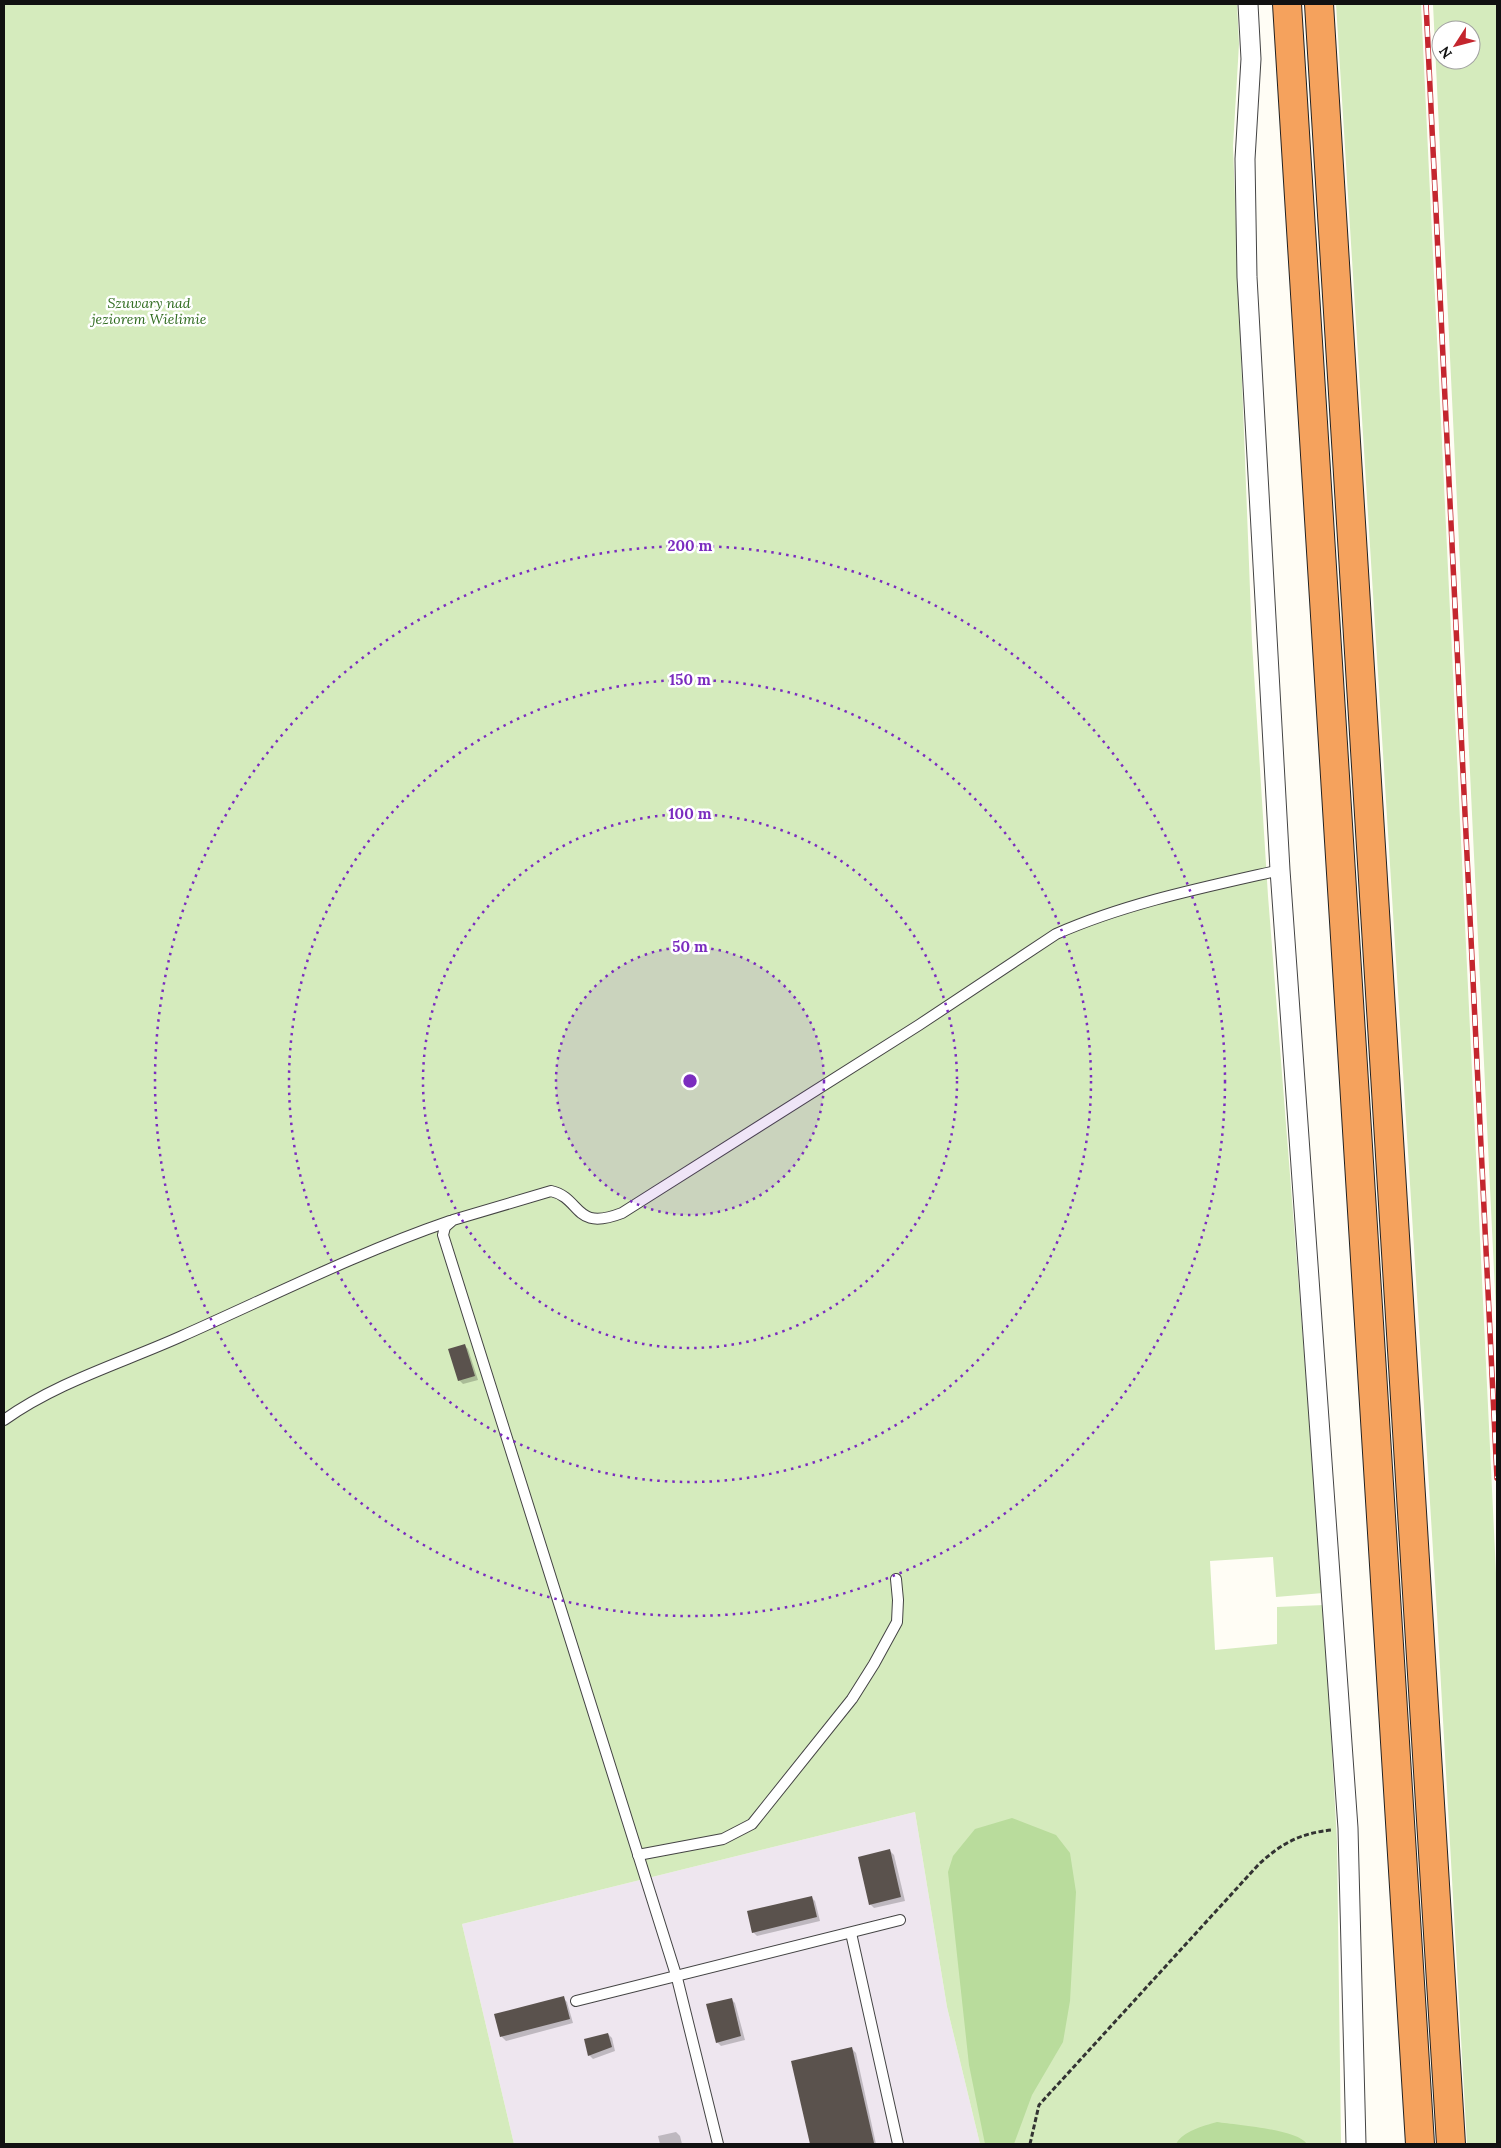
<svg xmlns="http://www.w3.org/2000/svg" width="1501" height="2148" font-family="Lora,serif">
<style>
.industrial{fill:#eee6ef}
.green{fill:#d5ebbd;fill-rule:evenodd}
.forest{fill:#b9dc9c}
.shadow{fill:#0003}
.building{fill:#5a524d}
.lines{fill:none;stroke-linecap:round;stroke-linejoin:round}
.lane-casing{stroke:#444;stroke-width:12}
.street-casing{stroke:#444;stroke-width:21}
.highway-casing{stroke:#222;stroke-width:30}
.path{stroke:#333;stroke-width:3;stroke-dasharray:5 2.5;stroke-linecap:butt}
.lane{stroke:#fff;stroke-width:10}
.street{stroke:#fff;stroke-width:19}
.highway{stroke:#f5a25d;stroke-width:28}
.rail-casing{stroke:#c4262e;stroke-width:5.5}
.rail{stroke:#fff;stroke-width:4;stroke-dasharray:11;stroke-linecap:butt}
.ring{fill:none;stroke:#7b2cbf;stroke-width:2.5;stroke-dasharray:2.5 5}
.labels{text-anchor:middle;dominant-baseline:central;stroke-width:5;stroke-linejoin:round;paint-order:stroke}
.park-label{font-size:14px;font-style:italic;fill:#2f6b1f;stroke:#fff}
.centre{fill:#7b2cbf;stroke:#fff;stroke-width:2.5}
.ring-label{font-size:15px;text-anchor:middle;font-weight:bold;fill:#7b2cbf;stroke:#fff;stroke-width:5;stroke-linejoin:round;paint-order:stroke}
</style>
<rect width="100%" height="100%" fill="#fffdf5"/>
<!-- industrial -->
<polygon class="industrial" points="915,1812 947,2007 980,2144 514,2144 462,1924"/>
<!-- green -->
<g class="green">
<polygon points="4,4 1237,4 1239,44 1233,146 1252,642 1268,896 1323,1593 1276,1597 1273,1557 1210,1561 1215,1650 1277,1644 1277,1607 1324,1605 1337,1842 1341,2144 980,2144 947,2007 915,1812 462,1924 514,2144 4,2144"/>
<polygon points="1336,4 1421,4 1497,1594 1497,2144 1467,2144 1437,1614"/>
<path d="M1433 4H1497V1333ZM1441 30H1471V60H1441Z"/>
</g>
<!-- forest -->
<g class="forest">
<polygon points="1012,1818 1056,1835 1070,1853 1076,1892 1070,2001 1063,2042 1032,2095 1014,2144 985,2144 969,2065 948,1872 953,1856 975,1829"/>
<path d="M1217 2122C1236 2125 1297 2129 1307 2144H1176C1183 2131 1203 2126 1217 2122Z"/>
</g>
<!-- shadow -->
<g class="shadow">
<polygon points="464,1345 468,1349 478,1380 463,1384 459,1380"/>
<polygon points="890,1851 894,1855 905,1901 874,1908 870,1904"/>
<polygon points="811,1897 815,1901 820,1921 757,1936 753,1932"/>
<polygon points="563,1998 567,2002 573,2023 506,2041 502,2037 496,2015"/>
<polygon points="731,1999 735,2003 745,2040 721,2046 717,2042"/>
<polygon points="608,2034 612,2038 615,2051 593,2059 589,2055"/>
<polygon points="852,2049 856,2053 876,2144 811,2144 792,2062"/>
<polygon points="676,2132 680,2136 682,2144 660,2144 658,2136"/>
</g>
<!-- building -->
<g class="building">
<polygon points="465,1344 475,1376 458,1381 448,1349"/>
<polygon points="890,1849 901,1897 869,1905 858,1857"/>
<polygon points="812,1896 817,1917 752,1933 747,1911"/>
<polygon points="564,1996 570,2019 500,2037 494,2014"/>
<polygon points="732,1998 741,2036 716,2043 706,2004"/>
<polygon points="608,2033 612,2047 588,2056 584,2039"/>
<polygon points="852,2047 874,2143 810,2144 791,2061"/>
</g>
<g class="lines">
<!-- lane casing -->
<g class="lane-casing">
<g id="lane">
<path d="M4 1420C57 1382 122 1363 182 1336 270 1297 357 1253 450 1221"/>
<polyline points="638,1855 723,1839 752,1824 852,1699 874,1664 897,1622 898,1600 896,1579"/>
<polyline points="851,1933 898,2144"/>
<polyline points="576,2001 900,1920"/>
<path d="M718 2144 677 1978 443 1235 445 1227 453 1220 551 1191C582 1198 573 1232 622 1213L919 1025 1056 934C1126 903 1205 887 1280 870"/>
</g>
</g>
<!-- street casing -->
<g class="street-casing">
<polyline id="street" points="1248,4 1251,59 1245,159 1247,277 1280,870 1348,1828 1356,2144"/>
</g>
<!-- highway casing -->
<g class="highway-casing">
<g id="highway">
<polyline points="1287,4 1420,2144"/>
<polyline points="1319,4 1451,2144"/>
</g>
</g>
<!-- path -->
<path class="path" d="M1030 2144 1039 2105 1259 1864C1282 1843 1301 1833 1332 1830"/>
<!-- lane -->
<use href="#lane" class="lane"/>
<!-- street -->
<use href="#street" class="street"/>
<!-- highway -->
<use href="#highway" class="highway"/>
<!-- rail casing -->
<g class="rail-casing">
<polyline id="rail" points="1426,4 1497,1478"/>
</g>
<!-- rail -->
<use href="#rail" class="rail"/>
</g>
<!-- distance rings -->
<circle cx="690" cy="1081" r="134" fill="#7b2cbf" fill-opacity=".12"/>
<g class="ring">
<circle cx="690" cy="1081" r="134"/>
<circle cx="690" cy="1081" r="267"/>
<circle cx="690" cy="1081" r="401"/>
<circle cx="690" cy="1081" r="535"/>
</g>
<g class="labels">
<!-- park labels -->
<g class="park-label">
<text x="149" y="303">Szuwary nad<tspan x="149" dy="16">jeziorem Wielimie</tspan></text>
</g>
</g>
<circle cx="690" cy="1081" r="8" class="centre"/>
<g class="ring-label">
<text x="690" y="551">200 m</text>
<text x="690" y="685">150 m</text>
<text x="690" y="819">100 m</text>
<text x="690" y="952">50 m</text>
</g>
<!-- border -->
<rect width="1501" height="2148" fill="none" stroke="#111111" stroke-width="10"/>
<!-- north arrow -->
<g transform="translate(1456 45) rotate(234)"><circle r="24" fill="#ffffff" stroke="#a0a0a0"/>
<path d="M0-4L9 19L0 12L-9 19Z" fill="#c4262e"/>
<text y="-8" font-size="14" font-weight="bold" text-anchor="middle" fill="#111111">N</text>
</g>
</svg>
